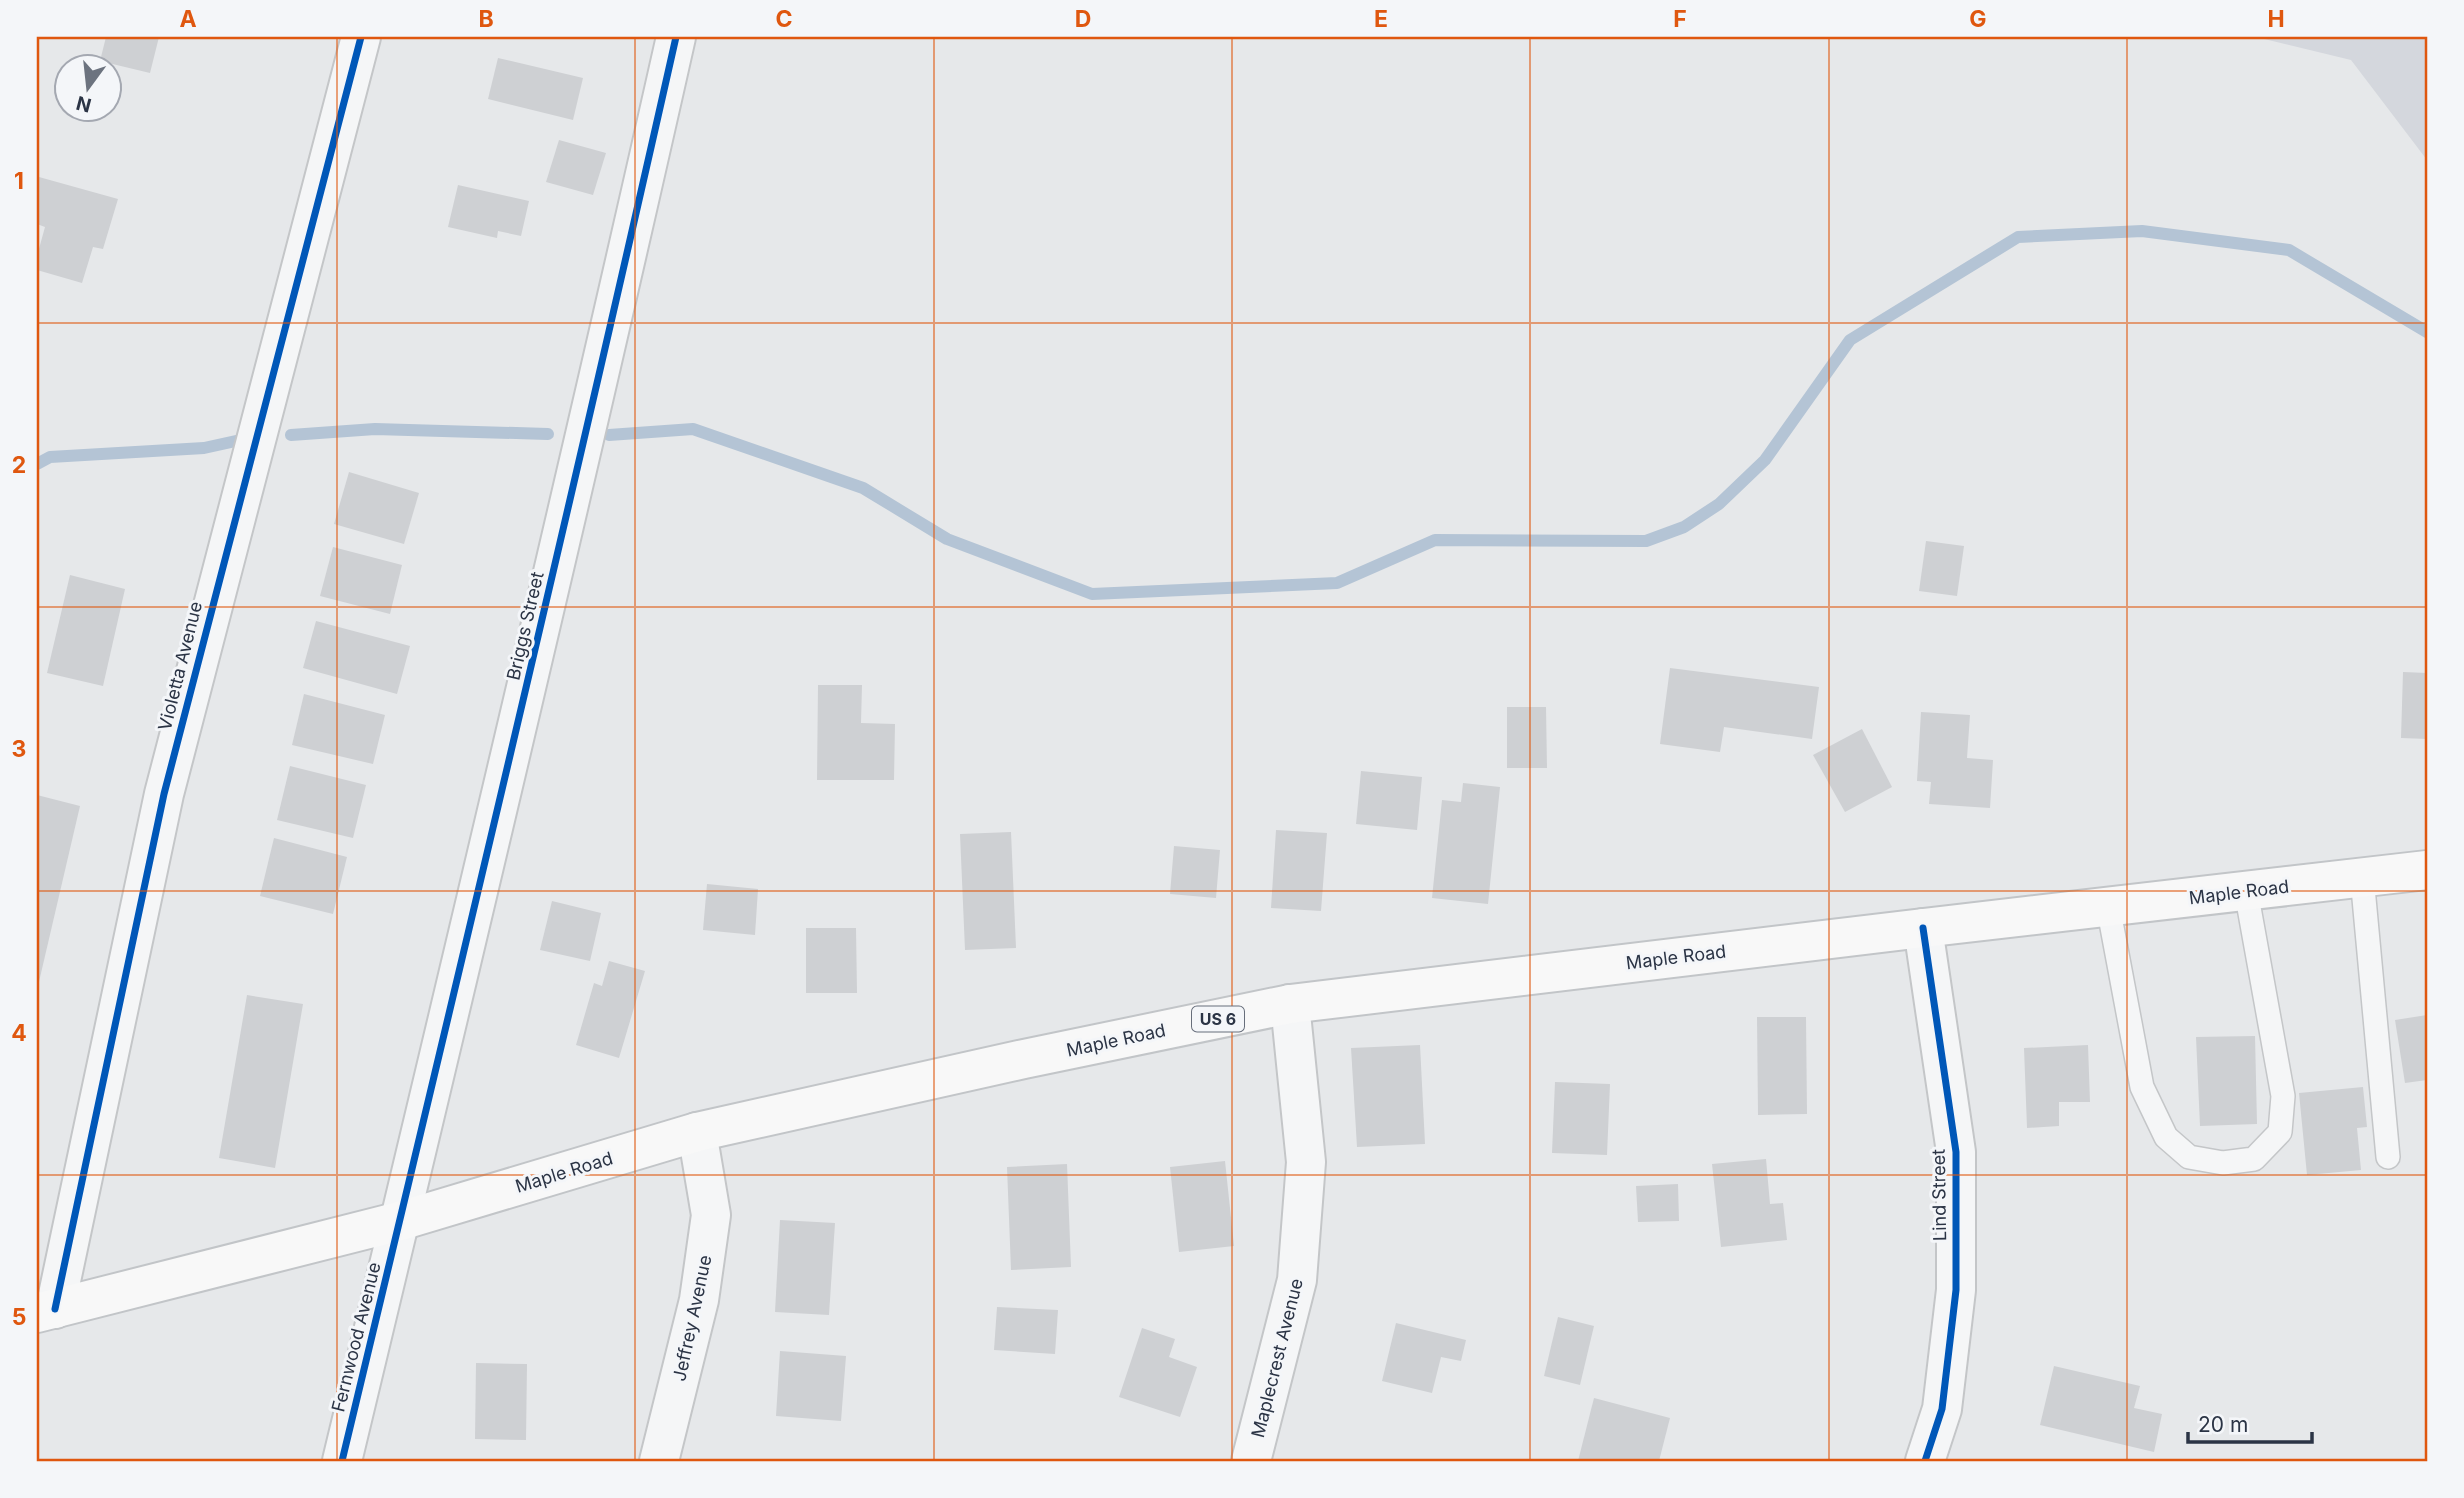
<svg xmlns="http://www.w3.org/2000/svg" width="2464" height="1498" font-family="Inter,sans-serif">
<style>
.built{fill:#d4d7dd}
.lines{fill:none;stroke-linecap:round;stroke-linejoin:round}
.stream{stroke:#b4c4d5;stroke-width:12}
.building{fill:#ced0d3}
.service-casing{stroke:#c4c6c8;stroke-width:26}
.minor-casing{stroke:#c4c6c8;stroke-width:42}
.tertiary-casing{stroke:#c4c6c8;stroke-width:42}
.primary-casing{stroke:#c2c5c8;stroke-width:42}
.service{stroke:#f5f6f7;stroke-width:23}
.minor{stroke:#f5f6f7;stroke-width:38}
.tertiary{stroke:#f5f6f7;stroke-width:38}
.primary{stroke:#f8f8f8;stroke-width:38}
.cycleway-casing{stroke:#f4f6f9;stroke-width:11}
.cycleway{stroke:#0057b8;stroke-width:7}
.grid{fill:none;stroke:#df570f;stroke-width:2;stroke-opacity:0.55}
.labels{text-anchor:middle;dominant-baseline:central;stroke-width:6;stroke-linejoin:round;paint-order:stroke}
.shield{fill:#f4f6f9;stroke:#676e7b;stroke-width:2}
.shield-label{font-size:16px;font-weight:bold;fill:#2b3445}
.street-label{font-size:18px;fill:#2b3445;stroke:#f4f6f9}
.neatline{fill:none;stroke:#df570f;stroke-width:2.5}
.grid-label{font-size:23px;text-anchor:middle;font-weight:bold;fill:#df570f}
</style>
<rect width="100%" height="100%" fill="#e6e8ea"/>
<!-- built -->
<polygon class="built" points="2256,37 2427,37 2427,160 2351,60"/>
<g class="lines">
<!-- stream -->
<g class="stream">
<polyline points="291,435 375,429 548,434"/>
<polyline points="609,435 693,429 863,488 947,539 1092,594 1337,583 1435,540 1646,541 1684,527 1719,504 1765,460 1850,340 2018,237 2142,231 2289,250 2427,332"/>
<polyline points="37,464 50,457 204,448 245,439"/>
</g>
</g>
<!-- building -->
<g class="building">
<polygon points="106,37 159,37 150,73 100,61"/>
<polygon points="498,58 583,78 573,120 488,99"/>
<polygon points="559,140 606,153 593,195 546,182"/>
<polygon points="39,177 118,199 103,249 93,247 82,283 37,270 37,256 45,227 37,224 37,186"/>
<polygon points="458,185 529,201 521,236 498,231 497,238 448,227"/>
<polygon points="349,472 419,493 404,544 334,524"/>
<polygon points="1926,541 1964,546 1957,596 1919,591"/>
<polygon points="333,547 402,565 390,614 320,596"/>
<polygon points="70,575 125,589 103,686 47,673"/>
<polygon points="316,621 410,646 397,694 303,668"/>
<polygon points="1670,668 1819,687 1812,739 1724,727 1720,752 1660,744"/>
<polygon points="2403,672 2427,673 2427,739 2401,738"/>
<polygon points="818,685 862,685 861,723 895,724 894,780 817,780"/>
<polygon points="304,694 385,715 373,764 292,745"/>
<polygon points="1507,707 1546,707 1547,768 1507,768"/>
<polygon points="1921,712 1970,715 1967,758 1993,760 1990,808 1929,804 1931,782 1917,781"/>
<polygon points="1862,729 1892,787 1845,812 1813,755"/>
<polygon points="290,766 366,785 353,838 277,820"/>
<polygon points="1361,771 1422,777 1417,830 1356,824"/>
<polygon points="1463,783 1500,787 1488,904 1432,898 1442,800 1461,802"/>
<polygon points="37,795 80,806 38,986 37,986"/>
<polygon points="1276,830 1327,833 1321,911 1271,908"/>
<polygon points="1011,832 1016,948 965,950 960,834"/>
<polygon points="274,838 347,857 333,914 260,896"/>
<polygon points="1174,846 1220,850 1216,898 1170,894"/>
<polygon points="707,884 758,889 755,935 703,930"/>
<polygon points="552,901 601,913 590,961 540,950"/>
<polygon points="806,928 856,928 857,993 806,993"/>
<polygon points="609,961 645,971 619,1058 576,1045 594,983 602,986"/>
<polygon points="247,995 303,1004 275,1168 219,1158"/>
<polygon points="2427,1015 2427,1080 2405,1083 2395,1020"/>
<polygon points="1757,1017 1806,1017 1807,1114 1758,1115"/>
<polygon points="2255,1036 2257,1124 2200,1126 2196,1037"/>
<polygon points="1420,1045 1425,1144 1357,1147 1351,1048"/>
<polygon points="2088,1045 2090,1102 2059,1102 2059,1126 2027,1128 2024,1048"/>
<polygon points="1555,1082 1610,1084 1607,1155 1552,1153"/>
<polygon points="2363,1087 2367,1127 2357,1128 2361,1170 2307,1175 2299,1093"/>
<polygon points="1766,1159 1770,1204 1783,1203 1787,1240 1721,1247 1712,1164"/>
<polygon points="1225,1161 1234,1246 1179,1252 1170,1167"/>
<polygon points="1067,1164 1071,1267 1011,1270 1007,1167"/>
<polygon points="1678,1184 1679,1221 1638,1222 1636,1186"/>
<polygon points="780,1220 835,1223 829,1315 775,1312"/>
<polygon points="997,1307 1058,1310 1055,1354 994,1350"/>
<polygon points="1558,1317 1594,1326 1580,1385 1544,1376"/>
<polygon points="1396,1323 1466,1340 1461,1361 1441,1357 1432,1393 1382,1381"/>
<polygon points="1142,1328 1175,1339 1169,1357 1197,1367 1180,1417 1119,1397"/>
<polygon points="780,1351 846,1356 841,1421 776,1416"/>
<polygon points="476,1363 527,1364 526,1440 475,1439"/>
<polygon points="2054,1366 2140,1386 2134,1408 2162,1414 2154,1452 2040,1425"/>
<polygon points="1594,1398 1670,1418 1659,1461 1578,1461"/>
</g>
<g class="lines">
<!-- service casing -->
<g class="service-casing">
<g id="service">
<polyline points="2362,877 2388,1157"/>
<polyline points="2108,906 2142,1087 2166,1137 2189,1157 2223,1163 2254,1159 2280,1132 2283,1096 2246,891"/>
</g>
</g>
<!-- minor casing -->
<g class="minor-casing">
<g id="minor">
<polyline points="1923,928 1956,1152 1956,1290 1942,1409 1925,1461"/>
<polyline points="55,1309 164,794 361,37"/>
<polyline points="659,1461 699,1300 711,1215 697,1132"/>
<polyline points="1251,1461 1297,1280 1306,1162 1290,1004"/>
</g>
</g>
<!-- tertiary casing -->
<g class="tertiary-casing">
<path id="tertiary" d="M342 1461C456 987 569 513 676 37"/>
</g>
<!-- primary casing -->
<g class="primary-casing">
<polyline id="primary" points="37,1313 400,1221 697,1132 1024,1059 1290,1004 1923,928 2427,870"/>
</g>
<!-- service -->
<use href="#service" class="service"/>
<!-- minor -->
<use href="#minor" class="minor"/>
<!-- tertiary -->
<use href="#tertiary" class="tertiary"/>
<!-- primary -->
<use href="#primary" class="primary"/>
<!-- cycleway casing -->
<g class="cycleway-casing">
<g id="cycleway">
<polyline points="1923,928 1956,1152 1956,1290 1942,1409 1925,1461"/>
<polyline points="55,1309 164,794 361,37"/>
<path d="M342 1461C456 987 569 513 676 37"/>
</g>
</g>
<!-- cycleway -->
<use href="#cycleway" class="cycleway"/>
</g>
<!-- grid -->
<path class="grid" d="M337 37V1461M635 37V1461M934 37V1461M1232 37V1461M1530 37V1461M1829 37V1461M2127 37V1461M37 323H2427M37 607H2427M37 891H2427M37 1175H2427"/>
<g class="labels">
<!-- shield labels -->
<rect class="shield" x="1192" y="1006.5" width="52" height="25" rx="5"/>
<g class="shield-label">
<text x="1218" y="1019">US 6</text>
</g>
<!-- street labels -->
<g class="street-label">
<text transform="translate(525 626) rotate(-77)">Briggs Street</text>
<text transform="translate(180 666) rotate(-76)">Violetta Avenue</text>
<text transform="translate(2239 892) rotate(-7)">Maple Road</text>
<text transform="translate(1676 957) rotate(-7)">Maple Road</text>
<text transform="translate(1116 1040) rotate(-12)">Maple Road</text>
<text transform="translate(564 1172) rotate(-17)">Maple Road</text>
<text transform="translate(1939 1195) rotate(-91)">Lind Street</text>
<text transform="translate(692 1318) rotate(-78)">Jeffrey Avenue</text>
<text transform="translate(356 1337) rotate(-76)">Fernwood Avenue</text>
<text transform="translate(1277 1358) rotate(-76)">Maplecrest Avenue</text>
</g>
</g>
<!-- border -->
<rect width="2464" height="1498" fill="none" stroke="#f4f6f9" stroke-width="77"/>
<!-- north arrow -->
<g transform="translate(88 88) rotate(195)"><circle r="33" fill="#f4f6f9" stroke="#a4a8b1" stroke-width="2"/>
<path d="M0-5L12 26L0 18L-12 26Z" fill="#6c737f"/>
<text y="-10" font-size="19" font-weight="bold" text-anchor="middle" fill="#2b3445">N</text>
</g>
<!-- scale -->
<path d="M2188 1432v10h124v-10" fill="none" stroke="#2b3445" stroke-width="3.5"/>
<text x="2198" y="1432" font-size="21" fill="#2b3445" stroke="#f4f6f9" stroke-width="5" paint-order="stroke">20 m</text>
<rect x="38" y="38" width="2388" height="1422" class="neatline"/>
<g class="grid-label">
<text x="188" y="27">A</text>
<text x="486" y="27">B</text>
<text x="784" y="27">C</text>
<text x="1083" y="27">D</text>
<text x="1381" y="27">E</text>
<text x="1680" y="27">F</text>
<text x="1978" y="27">G</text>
<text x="2276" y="27">H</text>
<text x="19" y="189">1</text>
<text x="19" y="473">2</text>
<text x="19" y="757">3</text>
<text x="19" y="1041">4</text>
<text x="19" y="1325">5</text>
</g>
</svg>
